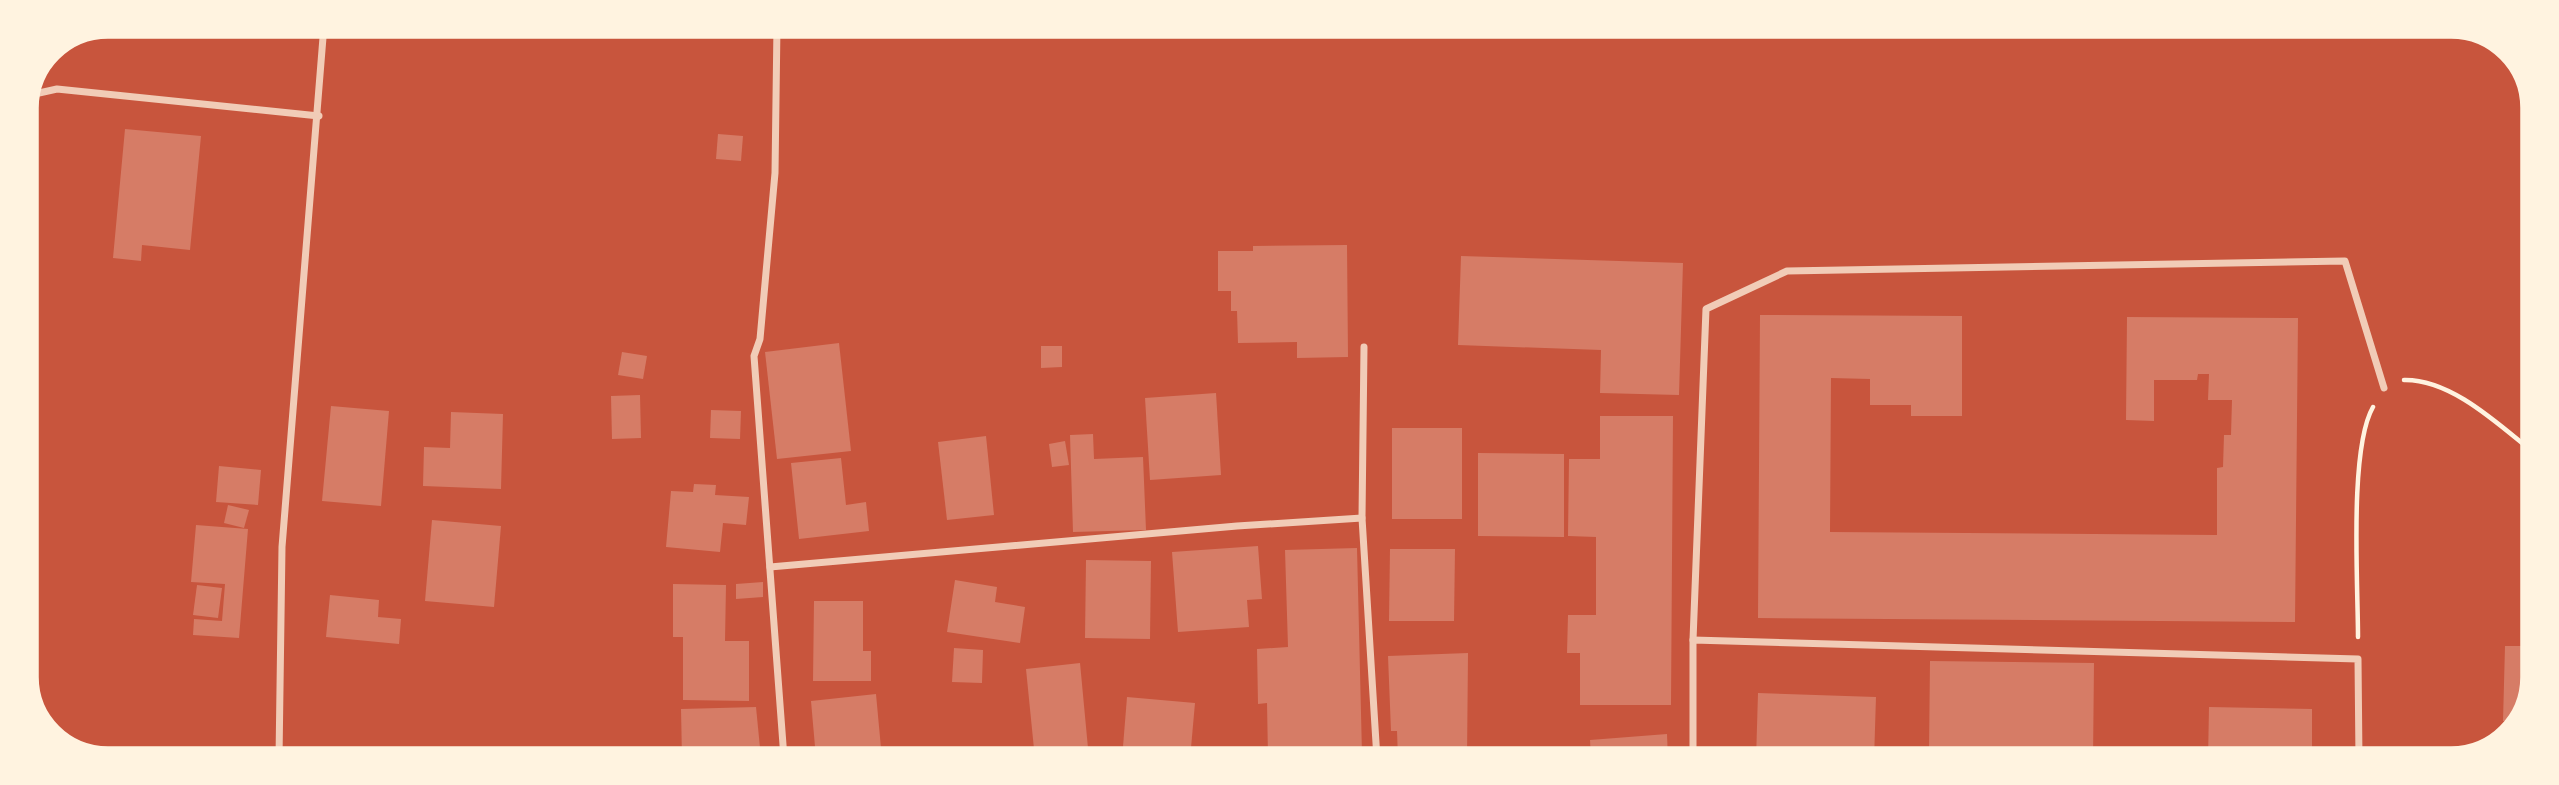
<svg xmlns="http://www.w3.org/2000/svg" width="2559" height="785" font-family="Manrope,sans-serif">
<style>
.building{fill:#d67c66}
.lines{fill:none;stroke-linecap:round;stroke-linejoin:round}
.path{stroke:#fff3e0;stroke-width:4.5}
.minor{stroke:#f1ccb7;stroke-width:7}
.rim{fill:none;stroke:#fff3e0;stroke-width:3.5}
</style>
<rect width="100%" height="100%" fill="#c8553d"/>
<!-- building -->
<g class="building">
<polygon points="125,129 201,136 190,250 142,245 141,261 113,258"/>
<polygon points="718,134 743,136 741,161 716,159"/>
<polygon points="1347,245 1348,357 1297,358 1297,342 1238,343 1237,311 1231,311 1231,291 1218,291 1218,251 1253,251 1253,246"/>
<polygon points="1461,256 1683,263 1679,395 1600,393 1601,350 1458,345"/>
<polygon points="1760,315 1962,316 1962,416 1911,416 1911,405 1870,405 1870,379 1831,378 1830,532 2217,535 2217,468 2223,467 2224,435 2231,435 2232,400 2208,400 2209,374 2198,374 2197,380 2154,380 2154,421 2126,420 2127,317 2298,318 2295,622 1758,618"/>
<polygon points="839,343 851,451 777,459 765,352"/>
<polygon points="1041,346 1062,346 1062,367 1041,368"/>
<polygon points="622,352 647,356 643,379 618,375"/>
<polygon points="1216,393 1221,475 1150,480 1145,398"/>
<polygon points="640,395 641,438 612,439 611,396"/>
<polygon points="331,406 389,411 381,506 322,501"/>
<polygon points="711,410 741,411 740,439 710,438"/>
<polygon points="451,412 503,414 501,489 423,486 424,447 450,448"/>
<polygon points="1600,416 1673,416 1671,705 1580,705 1580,653 1567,653 1568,615 1596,615 1596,537 1568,536 1569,459 1600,459"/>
<rect x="1392" y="428" width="70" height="91"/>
<polygon points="1093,434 1094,459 1143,457 1146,530 1073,532 1070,435"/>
<polygon points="986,436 994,515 947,520 938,442"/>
<polygon points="1065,441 1069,465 1052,467 1049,444"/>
<polygon points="1478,453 1564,454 1564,537 1478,536"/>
<polygon points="841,458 846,505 866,502 869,531 799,539 791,463"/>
<polygon points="219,466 261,470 258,505 216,502"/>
<polygon points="694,484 716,485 715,495 749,497 746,525 723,523 720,552 666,547 671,491 693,492"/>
<polygon points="228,505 249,510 244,528 224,523"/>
<polygon points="432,520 501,526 494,607 425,601"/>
<polygon points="196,525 248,529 239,638 193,635 194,619 222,621 225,584 191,582"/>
<polygon points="1258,546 1262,599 1247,600 1249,627 1178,632 1172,552"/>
<polygon points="1357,548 1362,754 1268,757 1267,703 1258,704 1257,649 1288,647 1285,550"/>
<polygon points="1390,549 1455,549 1454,621 1389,621"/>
<polygon points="1086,560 1151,561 1150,639 1085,638"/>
<polygon points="955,580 997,587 995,602 1025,607 1020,643 947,632"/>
<polygon points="763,582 763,597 736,599 736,584"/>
<polygon points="673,584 726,585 725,641 749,641 749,701 683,700 683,637 673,637"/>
<polygon points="197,585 222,588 218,618 193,615"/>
<polygon points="330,595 379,600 378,617 401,619 399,644 326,637"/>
<polygon points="814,601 863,601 863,651 871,651 871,681 813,681"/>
<polygon points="2505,646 2532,646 2532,699 2510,731 2510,721 2503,721"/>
<polygon points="954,648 983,650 982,683 952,682"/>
<polygon points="1468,653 1467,759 1398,759 1397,731 1391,731 1388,656"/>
<polygon points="1930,661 2094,663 2093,760 2012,760 2012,753 1929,752"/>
<polygon points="1080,663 1089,759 1035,759 1026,669"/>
<polygon points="1758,693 1876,697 1874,760 1756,760"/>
<polygon points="876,694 882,759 816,758 811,701"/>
<polygon points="1127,697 1195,703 1190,759 1122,759"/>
<polygon points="756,707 761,758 682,758 681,709"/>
<polygon points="2209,707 2312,709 2312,760 2208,760"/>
<polygon points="1667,734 1668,760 1591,759 1590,740"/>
<polygon points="981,753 981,759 897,759 897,756"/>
</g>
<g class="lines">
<!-- path -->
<g class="path">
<path d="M2404 380C2451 379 2498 424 2533 452"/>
<path d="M2358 637C2358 584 2349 449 2373 407"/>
</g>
<!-- minor -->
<g class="minor">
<polyline points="777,25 775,173 760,339 754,356 784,758"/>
<polyline points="30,95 57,89 319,116"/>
<polyline points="1362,518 1364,347"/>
<polyline points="770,567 1237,526 1362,518 1377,759"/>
<polyline points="1693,640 1706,309 1787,271 2345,261 2384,388"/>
<polyline points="279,758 282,547 324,25"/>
<polyline points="1693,760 1693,640 2358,659 2359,760"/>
</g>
</g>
<!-- crop -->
<path d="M0 0H2559V785H0ZM108 37H2451A71 71 0 0 1 2522 108V677A71 71 0 0 1 2451 748H108A71 71 0 0 1 37 677V108A71 71 0 0 1 108 37Z" fill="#fff3e0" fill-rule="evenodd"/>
<path class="rim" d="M108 37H2451A71 71 0 0 1 2522 108V677A71 71 0 0 1 2451 748H108A71 71 0 0 1 37 677V108A71 71 0 0 1 108 37Z"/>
</svg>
